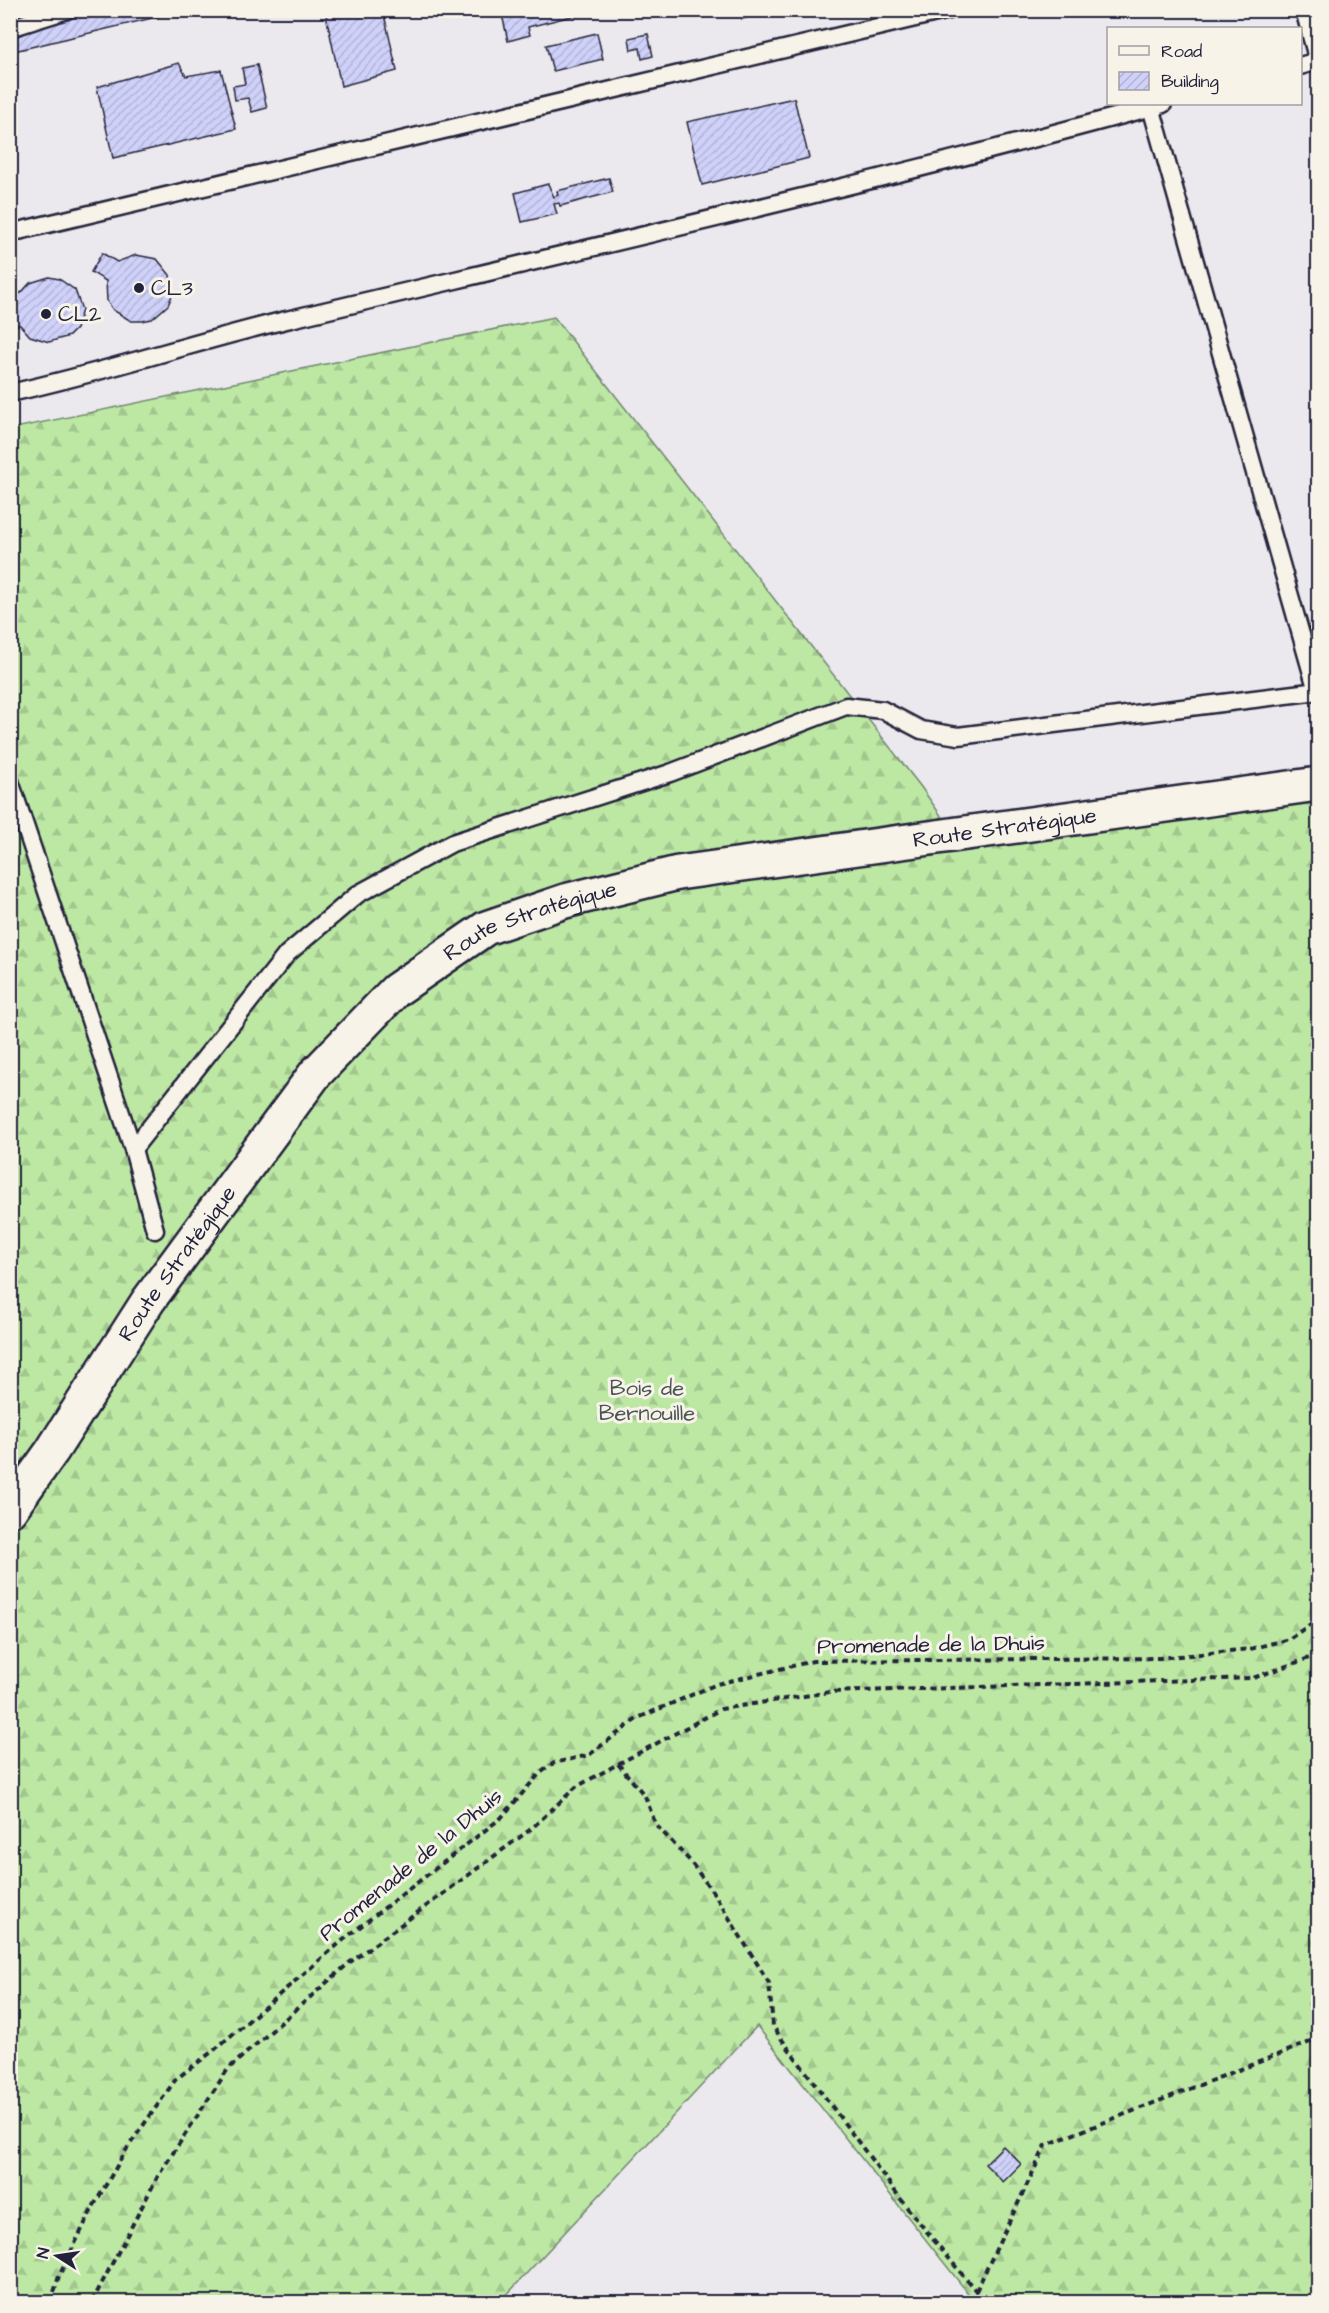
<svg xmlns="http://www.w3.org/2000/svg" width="1329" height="2313" font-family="'Architects Daughter',sans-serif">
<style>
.forest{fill:url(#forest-firs);stroke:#708570;stroke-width:1.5}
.building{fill:url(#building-hatch);stroke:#22223b;stroke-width:1.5}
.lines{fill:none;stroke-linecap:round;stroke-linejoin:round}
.lane-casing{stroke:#22223b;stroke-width:21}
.secondary-casing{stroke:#22223b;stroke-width:38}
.path{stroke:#22223b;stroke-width:4;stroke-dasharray:6 4.5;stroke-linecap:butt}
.lane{stroke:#f7f3e8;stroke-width:16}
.secondary{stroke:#f7f3e8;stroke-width:33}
.poi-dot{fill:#22223b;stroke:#f7f3e8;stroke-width:2}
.labels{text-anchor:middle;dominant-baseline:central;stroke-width:6;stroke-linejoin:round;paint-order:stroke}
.poi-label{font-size:22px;fill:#22223b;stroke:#f7f3e8;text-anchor:start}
.street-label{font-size:22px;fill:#22223b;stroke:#f7f3e8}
.park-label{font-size:22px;fill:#495455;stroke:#f7f3e8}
</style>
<defs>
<pattern id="forest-firs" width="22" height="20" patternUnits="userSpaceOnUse" patternTransform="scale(1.5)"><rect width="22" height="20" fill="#bde8a4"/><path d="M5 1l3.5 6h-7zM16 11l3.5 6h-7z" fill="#a2c78e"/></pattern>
<pattern id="building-hatch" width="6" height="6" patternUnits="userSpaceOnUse" patternTransform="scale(1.5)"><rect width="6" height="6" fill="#cfd1f9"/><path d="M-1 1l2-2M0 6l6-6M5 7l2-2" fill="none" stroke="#b1b3d6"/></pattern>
</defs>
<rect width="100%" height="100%" fill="#ebe9ed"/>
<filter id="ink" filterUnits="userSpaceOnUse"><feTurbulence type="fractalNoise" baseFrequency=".0167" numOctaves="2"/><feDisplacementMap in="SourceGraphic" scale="12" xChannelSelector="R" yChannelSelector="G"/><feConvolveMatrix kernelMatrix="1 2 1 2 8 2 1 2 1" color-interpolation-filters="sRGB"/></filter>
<g filter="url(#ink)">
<!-- forest -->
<polygon class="forest" points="554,317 921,787 953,833 1318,791 1318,2302 975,2302 757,2026 500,2302 11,2302 10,1263 15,1256 10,1241 10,429"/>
<!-- building -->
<g class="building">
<polygon points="82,10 164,10 165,15 10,52 10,29"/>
<polygon points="345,10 383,10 397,71 341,86 326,15"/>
<polygon points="501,10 596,10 528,27 530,35 508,41"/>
<polygon points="740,10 776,10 742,19"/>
<polygon points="597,33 603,59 553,71 546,45"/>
<polygon points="648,34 653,56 642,59 640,48 631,50 629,38"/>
<polygon points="179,63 186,76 221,70 236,129 113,158 97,87"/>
<polygon points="257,65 267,108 252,112 248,98 235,100 233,86 245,84 242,68"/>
<polygon points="794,98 809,158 702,185 687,122"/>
<polygon points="609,178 613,192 560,206 559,203 554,204 557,214 522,222 515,193 548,184 554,197 558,195 557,191"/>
<polygon points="102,253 117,262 136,255 157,259 170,275 172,296 168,305 152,319 142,321 131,321 113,310 107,301 106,281 91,272"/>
<polygon points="49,277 59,279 75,290 82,310 76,329 69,336 49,342 30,336 20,325 10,325 10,293 21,293 30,283"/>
<polygon points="1003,2146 1021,2164 1003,2182 985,2164"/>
</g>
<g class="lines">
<!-- lane casing -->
<g class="lane-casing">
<g id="lane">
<polyline points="1304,10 1318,61"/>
<polyline points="10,28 67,10"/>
<polyline points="1300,66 1317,61"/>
<polyline points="1151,107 1317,691"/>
<polyline points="10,233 949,10"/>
<path d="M10 393C102 373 191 343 282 321 576 251 871 184 1163 104"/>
<polyline points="10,781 133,1149 155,1230"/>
<polyline points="133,1149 287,954 358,894 452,843 670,773 846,706 883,710 921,730 958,736 1318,691"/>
</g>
</g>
<!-- secondary casing -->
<g class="secondary-casing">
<g id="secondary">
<path id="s1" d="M10 1510 52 1451 148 1301 315 1074 396 990 486 928 565 901 678 873 1318 784"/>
</g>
</g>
<!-- path -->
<g class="path">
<polyline points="618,1764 645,1796 656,1825 690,1861 715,1895 769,1983 773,2026 783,2041 909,2210 985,2302"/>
<polyline points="976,2291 1046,2145 1318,2039"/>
<polyline points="51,2302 59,2276 93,2207 128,2147 176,2079 213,2051 348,1936 501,1818 539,1774 554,1763 589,1755 638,1718 717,1684 813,1661 1160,1658 1250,1649 1289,1639 1318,1619"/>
<polyline points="92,2302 158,2176 228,2069 349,1963 531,1829 576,1787 618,1764 721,1709 830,1692 1253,1678 1318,1655"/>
</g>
<!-- lane -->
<use href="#lane" class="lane"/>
<!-- secondary -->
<use href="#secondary" class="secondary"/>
</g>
</g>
<!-- markers -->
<g class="poi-dot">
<circle cx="139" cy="288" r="6"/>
<circle cx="46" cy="314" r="6"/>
</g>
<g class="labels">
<!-- poi labels -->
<g class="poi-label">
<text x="151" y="288">CL3</text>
<text x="58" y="314">CL2</text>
</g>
<!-- street labels -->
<g class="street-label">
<text stroke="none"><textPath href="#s1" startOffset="1288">Route Stratégique</textPath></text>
<text stroke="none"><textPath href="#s1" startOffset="802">Route Stratégique</textPath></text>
<text stroke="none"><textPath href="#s1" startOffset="298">Route Stratégique</textPath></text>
<text transform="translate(931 1645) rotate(-1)">Promenade de la Dhuis</text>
<text transform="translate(411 1865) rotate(-39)">Promenade de la Dhuis</text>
</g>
<!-- park labels -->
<g class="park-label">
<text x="647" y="1388">Bois de<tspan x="647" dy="25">Bernouille</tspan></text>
</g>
</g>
<!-- margin -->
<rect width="1329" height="2313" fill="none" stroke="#f7f3e8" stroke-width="36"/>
<rect x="18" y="18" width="1293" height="2277" fill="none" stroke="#22223b" stroke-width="2" filter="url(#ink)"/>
<!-- legend -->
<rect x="1107" y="27" width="195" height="78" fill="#f7f3e8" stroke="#a29fa3" stroke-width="1.5"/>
<rect x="1119" y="46" width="30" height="9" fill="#f7f3e8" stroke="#a29fa3" stroke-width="1.5"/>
<text x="1161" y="57" font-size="18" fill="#22223b">Road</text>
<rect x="1119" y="72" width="30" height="18" fill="url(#building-hatch)" stroke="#a29fa3" stroke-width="1.5"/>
<text x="1161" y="87" font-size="18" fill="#22223b">Building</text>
<!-- north arrow -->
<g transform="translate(57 2256) rotate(282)" stroke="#f7f3e8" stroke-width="4.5" paint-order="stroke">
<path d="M0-4.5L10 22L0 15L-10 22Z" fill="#22223b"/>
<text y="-9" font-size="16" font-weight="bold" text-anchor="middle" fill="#22223b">N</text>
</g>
</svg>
